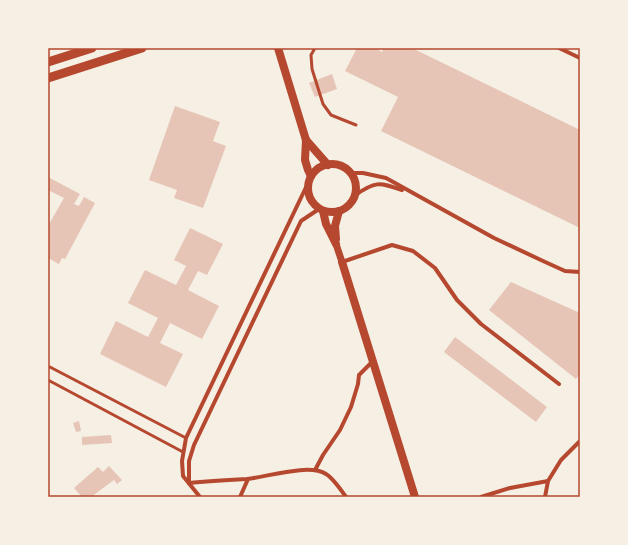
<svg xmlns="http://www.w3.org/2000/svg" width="628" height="545" font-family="Roboto,sans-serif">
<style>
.building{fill:#e6c5b7}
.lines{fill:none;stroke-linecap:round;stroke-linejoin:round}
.service{stroke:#b5482f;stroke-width:3}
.minor{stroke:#b5482f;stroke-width:4}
.tertiary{stroke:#b5482f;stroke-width:7}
.secondary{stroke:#b5482f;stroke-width:8}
.primary{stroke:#b5482f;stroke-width:9}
.neatline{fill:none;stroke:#b5482f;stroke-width:1.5}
</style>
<rect width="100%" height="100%" fill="#f6efe4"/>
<!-- building -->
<g class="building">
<polygon points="357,48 375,48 382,52 384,48 412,48 580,130 580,228 381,131 398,97 345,71"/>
<polygon points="332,74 337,89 315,97 309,83"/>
<polygon points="175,106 220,122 213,141 226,146 203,208 174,198 177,190 149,180"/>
<polygon points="48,177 80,194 74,204 79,206 84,197 95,203 65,259 62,258 59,264 48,258 48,226 64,198 48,190"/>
<polygon points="190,228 223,244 207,275 198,271 188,290 219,306 202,339 170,323 160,343 183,354 166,387 100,354 116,321 148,337 158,318 128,303 145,270 176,285 186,266 174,260"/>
<polygon points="511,282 580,313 580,374 576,379 489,310"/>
<polygon points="455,337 547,407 536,422 444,352"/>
<polygon points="79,421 81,431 76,432 73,423"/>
<polygon points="111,435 112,443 82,445 82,437"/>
<polygon points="109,466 122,480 117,484 114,480 91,497 82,497 74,488 98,467 103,472"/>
</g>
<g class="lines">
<!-- service -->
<g class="service">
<polyline points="315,48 311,55 312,69 323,104 331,115 356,125"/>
<polyline points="48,366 186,438"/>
<polyline points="48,380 183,452"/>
</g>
<!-- minor -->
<g class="minor">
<polyline points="559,48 580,58"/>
<polyline points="350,173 363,173 386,178 494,238 543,261 565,271 580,272"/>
<path d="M354 196C375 181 379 182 402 190"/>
<polyline points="342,262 392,245 413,251 435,268 457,300 481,324 559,384"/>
<polyline points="315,470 323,455 340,430 351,407 358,384 359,375 373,361"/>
<polyline points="189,483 189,461 194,445 301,221 319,209"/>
<path d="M189 483C209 481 228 480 247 479 267 477 309 463 326 474 333 478 341 490 346 497"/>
<polyline points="200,497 183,476 182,461 186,438 309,181"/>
<polyline points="240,497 248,479"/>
<polyline points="481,497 510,488 548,481"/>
<polyline points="545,497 548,481 561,460 580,441"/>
</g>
<!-- tertiary -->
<polyline class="tertiary" points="336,244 342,262"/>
<!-- secondary -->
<g class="secondary">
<polyline points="278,48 306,140 305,160 308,170 311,176"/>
<polyline points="306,140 328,165"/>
<circle cx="332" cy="188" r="24"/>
<polyline points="323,211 326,224 336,244"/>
<polyline points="336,239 335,226 339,211"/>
<polyline points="342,262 415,497"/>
</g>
<!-- primary -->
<g class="primary">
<polyline points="48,62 92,48"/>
<polyline points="48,78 142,48"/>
</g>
</g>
<!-- border -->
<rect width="628" height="545" fill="none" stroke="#f6efe4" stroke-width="98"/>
<rect x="49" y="49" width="530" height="447" class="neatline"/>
</svg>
